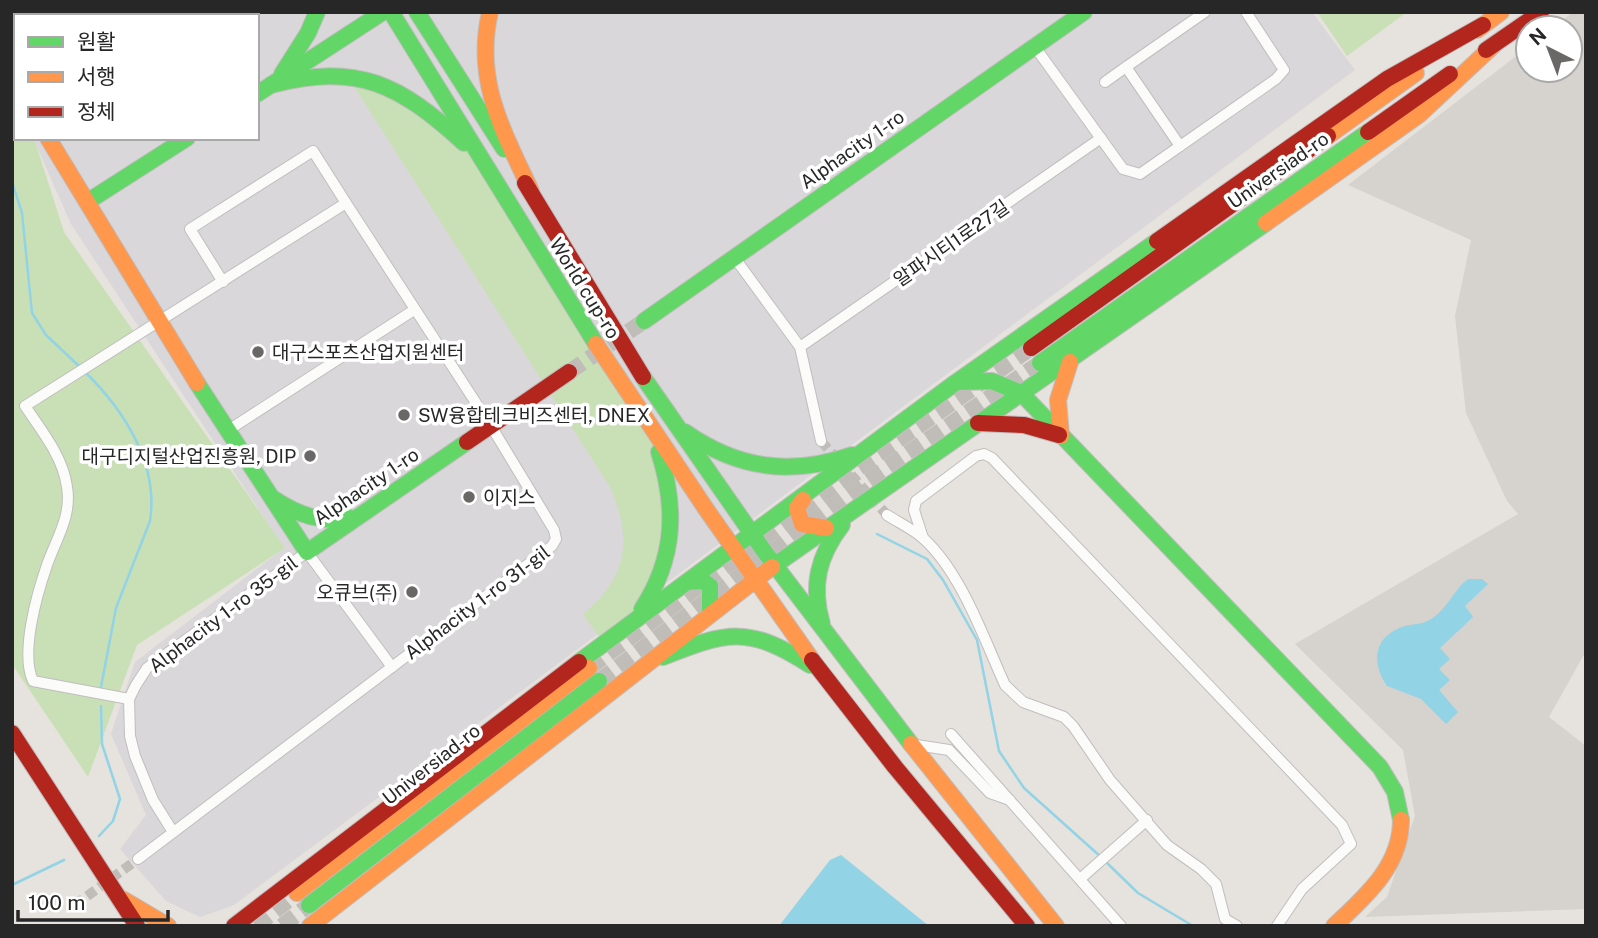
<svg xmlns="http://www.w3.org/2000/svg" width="1598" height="938" font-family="'Public Sans','Noto Sans KR',sans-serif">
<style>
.industrial{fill:#d9d7d9}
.green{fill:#c9e0b6}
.plaza{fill:#d6d2cd}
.water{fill:#92d3e6}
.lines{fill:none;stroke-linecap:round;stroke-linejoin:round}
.stream{stroke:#92d3e6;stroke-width:2.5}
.street-tunnel{stroke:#c0bdb9;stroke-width:10;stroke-dasharray:10 5;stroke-linecap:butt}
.secondary-tunnel{stroke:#c0bdb9;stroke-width:16;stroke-dasharray:16 8;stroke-linecap:butt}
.street-casing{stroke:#c0bebe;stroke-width:12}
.fast-casing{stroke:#c0bebe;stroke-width:18}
.slow-casing{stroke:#c0bebe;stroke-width:18}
.jam-casing{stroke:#c0bebe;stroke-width:18}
.street{stroke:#fbfbfa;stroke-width:10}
.fast{stroke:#63d668;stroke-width:16}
.slow{stroke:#ff974d;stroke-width:16}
.jam{stroke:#b3261e;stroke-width:16}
.poi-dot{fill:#6a6867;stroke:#fff;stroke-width:2.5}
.labels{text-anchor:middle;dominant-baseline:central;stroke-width:7;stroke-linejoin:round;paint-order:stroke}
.street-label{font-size:19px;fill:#272727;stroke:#fff}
.poi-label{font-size:19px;fill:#272727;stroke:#fff;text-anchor:start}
</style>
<rect width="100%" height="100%" fill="#e6e2dd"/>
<!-- industrial -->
<polygon class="industrial" points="12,12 1312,12 1355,70 234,905 200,917 166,901 120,849 146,815 111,734 135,662 284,548 71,224 33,138 257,138 257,16 16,16 16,93 12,76"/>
<!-- green -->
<g class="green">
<polygon points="1317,12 1407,12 1347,56"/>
<polygon points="12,73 16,83 16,138 34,138 64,232 285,548 137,645 88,777 12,664"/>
<path d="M348 77 387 86 466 146 652 433 672 502 654 593 604 644 583 614C629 577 632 537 610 487Z"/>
</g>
<!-- plaza -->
<polygon class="plaza" points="1573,12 1586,12 1586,651 1549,717 1586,746 1586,909 1365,917 1387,897 1415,816 1403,750 1295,644 1518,514 1507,501 1466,413 1455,316 1471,240 1348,185 1528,47 1528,70 1570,70 1570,28 1553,28"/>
<!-- water -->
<g class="water">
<path d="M1468 579H1482L1488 584 1465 606 1473 617 1440 648 1450 659 1439 669 1450 680 1439 690 1458 712 1446 724 1421 699 1387 686C1371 662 1373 636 1405 626 1413 624 1424 624 1431 619 1448 609 1453 590 1468 579Z"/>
<polygon points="841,855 929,926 779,926 830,860"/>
</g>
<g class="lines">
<!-- stream -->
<g class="stream">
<polyline points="12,182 22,213 32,313 46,335 81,368"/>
<path d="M85 372C124 410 159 464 150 521L116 608 101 687"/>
<polyline points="877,534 927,559 943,580 977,640 999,751 1024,788 1101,857"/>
<polyline points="99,836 113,821 120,799 102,744 101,706"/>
<polyline points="1106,862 1138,893 1193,926"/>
<polyline points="12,885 64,860"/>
</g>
<!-- street-tunnel -->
<g class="street-tunnel">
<polyline points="821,441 887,515"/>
<polyline points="75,905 138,859"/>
</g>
<!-- secondary-tunnel -->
<g class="secondary-tunnel">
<polyline points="569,372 644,321"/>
<polyline points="589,668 854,471 1031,348"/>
<polyline points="599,681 864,483 1040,363"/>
<polyline points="256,926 297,893"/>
<polyline points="282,926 309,905"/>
</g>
<!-- street casing -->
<g class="street-casing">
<g id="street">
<polyline points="246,12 248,16"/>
<polyline points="105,16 110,12"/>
<polyline points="1035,47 1123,169 1140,174 1276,79 1284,70 1246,12"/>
<polyline points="1105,82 1126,67"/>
<polyline points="1180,146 1126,67 1205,12"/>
<polyline points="734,257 800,347 821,441"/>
<polyline points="223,282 190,229 313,151 346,203"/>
<polyline points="800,347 1101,138"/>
<polyline points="227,431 414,310"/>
<path d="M887 515C899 523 913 529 924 539 962 574 984 639 1005 685L1023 702 1064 717 1073 726 1110 780 1167 845 1201 869 1216 884 1225 919 1237 926"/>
<polyline points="923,538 914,510 916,501 976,456 984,454 992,458 1342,825 1351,844 1302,889 1277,926"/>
<path d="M129 699 33 681C20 653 37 594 47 565 56 539 72 516 67 487 63 457 42 431 25 406L346 203 491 426 554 530 556 539 552 546 138 859"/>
<polyline points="951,734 1121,926"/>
<polyline points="910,744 949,750 990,793 1010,800"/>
<polyline points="173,832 153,800 135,756 130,736 129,699 136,685 147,668 307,552 392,667"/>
<polyline points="1080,879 1147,820"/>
</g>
</g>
<!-- fast casing -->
<g class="fast-casing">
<g id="fast">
<polyline points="18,12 18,16"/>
<polyline points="391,12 596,344"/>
<polyline points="417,12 504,149"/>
<polyline points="282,74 308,33 317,12"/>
<path d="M271 85C359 62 400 85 464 143"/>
<polyline points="257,94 383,12"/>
<polyline points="87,202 187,138"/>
<polyline points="644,321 1084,12"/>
<polyline points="1040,363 1368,132"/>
<polyline points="643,377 764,551 911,744"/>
<polyline points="961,382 992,381 1021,393 1380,767 1395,792 1401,820"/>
<polyline points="197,383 307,552 467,442"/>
<path d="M685 432C738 469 791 476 852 455"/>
<path d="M274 499C298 515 321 523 350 518"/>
<polyline points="772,567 1266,223"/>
<polyline points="687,582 703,581 710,586 710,612"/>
<path d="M642 609C675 558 677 509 659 452"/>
<path d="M822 624C811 586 818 556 842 525"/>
<path d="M663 657C728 631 749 626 810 665"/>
<polyline points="579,662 955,383 1157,241"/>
<polyline points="309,905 599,681"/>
</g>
</g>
<!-- slow casing -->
<g class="slow-casing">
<g id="slow">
<path d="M490 12C474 81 503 130 531 191"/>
<polyline points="1477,30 1501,12"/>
<polyline points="1328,136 1416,73"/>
<polyline points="48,138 197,383"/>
<polyline points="1266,223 1419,115 1494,45"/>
<polyline points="596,344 706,509 812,660"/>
<polyline points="1061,436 1058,400 1070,362"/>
<polyline points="803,500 797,508 802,524 826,528"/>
<polyline points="911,744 1056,926"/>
<polyline points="297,893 589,668"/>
<polyline points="124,900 168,926"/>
<polyline points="310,926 772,567"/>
<path d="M1334 926C1366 896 1401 866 1401 820"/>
</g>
</g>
<!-- jam casing -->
<g class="jam-casing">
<g id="jam">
<polyline points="1486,50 1541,12"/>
<polyline points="1368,132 1450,74"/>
<polyline points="525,183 643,377"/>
<polyline points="1157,241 1387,79 1483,25"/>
<polyline points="1031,348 1328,136"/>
<polyline points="978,423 1024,425 1059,435"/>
<polyline points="467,442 569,372"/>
<polyline points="812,660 895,767 1027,926"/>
<polyline points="12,733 137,926"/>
<polyline points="234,926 579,662"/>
</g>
</g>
<!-- street -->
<use href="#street" class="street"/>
<!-- fast -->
<use href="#fast" class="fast"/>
<!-- slow -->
<use href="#slow" class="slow"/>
<!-- jam -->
<use href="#jam" class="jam"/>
</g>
<!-- markers -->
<g class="poi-dot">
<circle cx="258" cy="352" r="7"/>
<circle cx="404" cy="415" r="7"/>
<circle cx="310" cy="456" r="7"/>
<circle cx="469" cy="497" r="7"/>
<circle cx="412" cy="592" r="7"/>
</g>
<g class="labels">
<!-- street labels -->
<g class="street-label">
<text transform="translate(852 149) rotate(-35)">Alphacity 1-ro</text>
<text transform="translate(1278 170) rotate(-35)">Universiad-ro</text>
<text transform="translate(951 243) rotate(-35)">알파시티1로27길</text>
<text transform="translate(585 288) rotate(58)">World cup-ro</text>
<text transform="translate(366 486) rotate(-34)">Alphacity 1-ro</text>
<text transform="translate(477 602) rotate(-37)">Alphacity 1-ro 31-gil</text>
<text transform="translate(223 614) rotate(-37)">Alphacity 1-ro 35-gil</text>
<text transform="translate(431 764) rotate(-38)">Universiad-ro</text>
</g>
<!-- poi labels -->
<g class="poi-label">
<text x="272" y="352">대구스포츠산업지원센터</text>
<text x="418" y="415">SW융합테크비즈센터, DNEX</text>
<text x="296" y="456" text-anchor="end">대구디지털산업진흥원, DIP</text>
<text x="483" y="497">이지스</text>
<text x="398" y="592" text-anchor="end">오큐브(주)</text>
</g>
</g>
<!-- border -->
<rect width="1598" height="938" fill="none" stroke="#272727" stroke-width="28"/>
<!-- legend -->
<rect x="14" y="14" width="245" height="126" fill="#ffffff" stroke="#a9a9a9" stroke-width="2"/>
<rect x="28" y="37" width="35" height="10" fill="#63d668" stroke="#a9a9a9" stroke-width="2"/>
<text x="77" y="49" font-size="21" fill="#272727">원활</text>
<rect x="28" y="72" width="35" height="10" fill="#ff974d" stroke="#a9a9a9" stroke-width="2"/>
<text x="77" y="84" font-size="21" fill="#272727">서행</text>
<rect x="28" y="107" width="35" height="10" fill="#b3261e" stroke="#a9a9a9" stroke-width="2"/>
<text x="77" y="119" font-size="21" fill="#272727">정체</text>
<!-- north arrow -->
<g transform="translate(1549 49) rotate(318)"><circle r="33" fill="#ffffff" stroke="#a9a9a9" stroke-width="2"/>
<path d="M0-5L12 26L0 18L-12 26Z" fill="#6a6867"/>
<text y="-10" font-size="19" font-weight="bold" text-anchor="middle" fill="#272727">N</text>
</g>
<!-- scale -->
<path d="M18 910v10h150v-10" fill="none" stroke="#272727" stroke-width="3.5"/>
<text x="28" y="910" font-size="21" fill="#272727" stroke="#ffffff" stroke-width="5" paint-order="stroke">100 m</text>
</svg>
